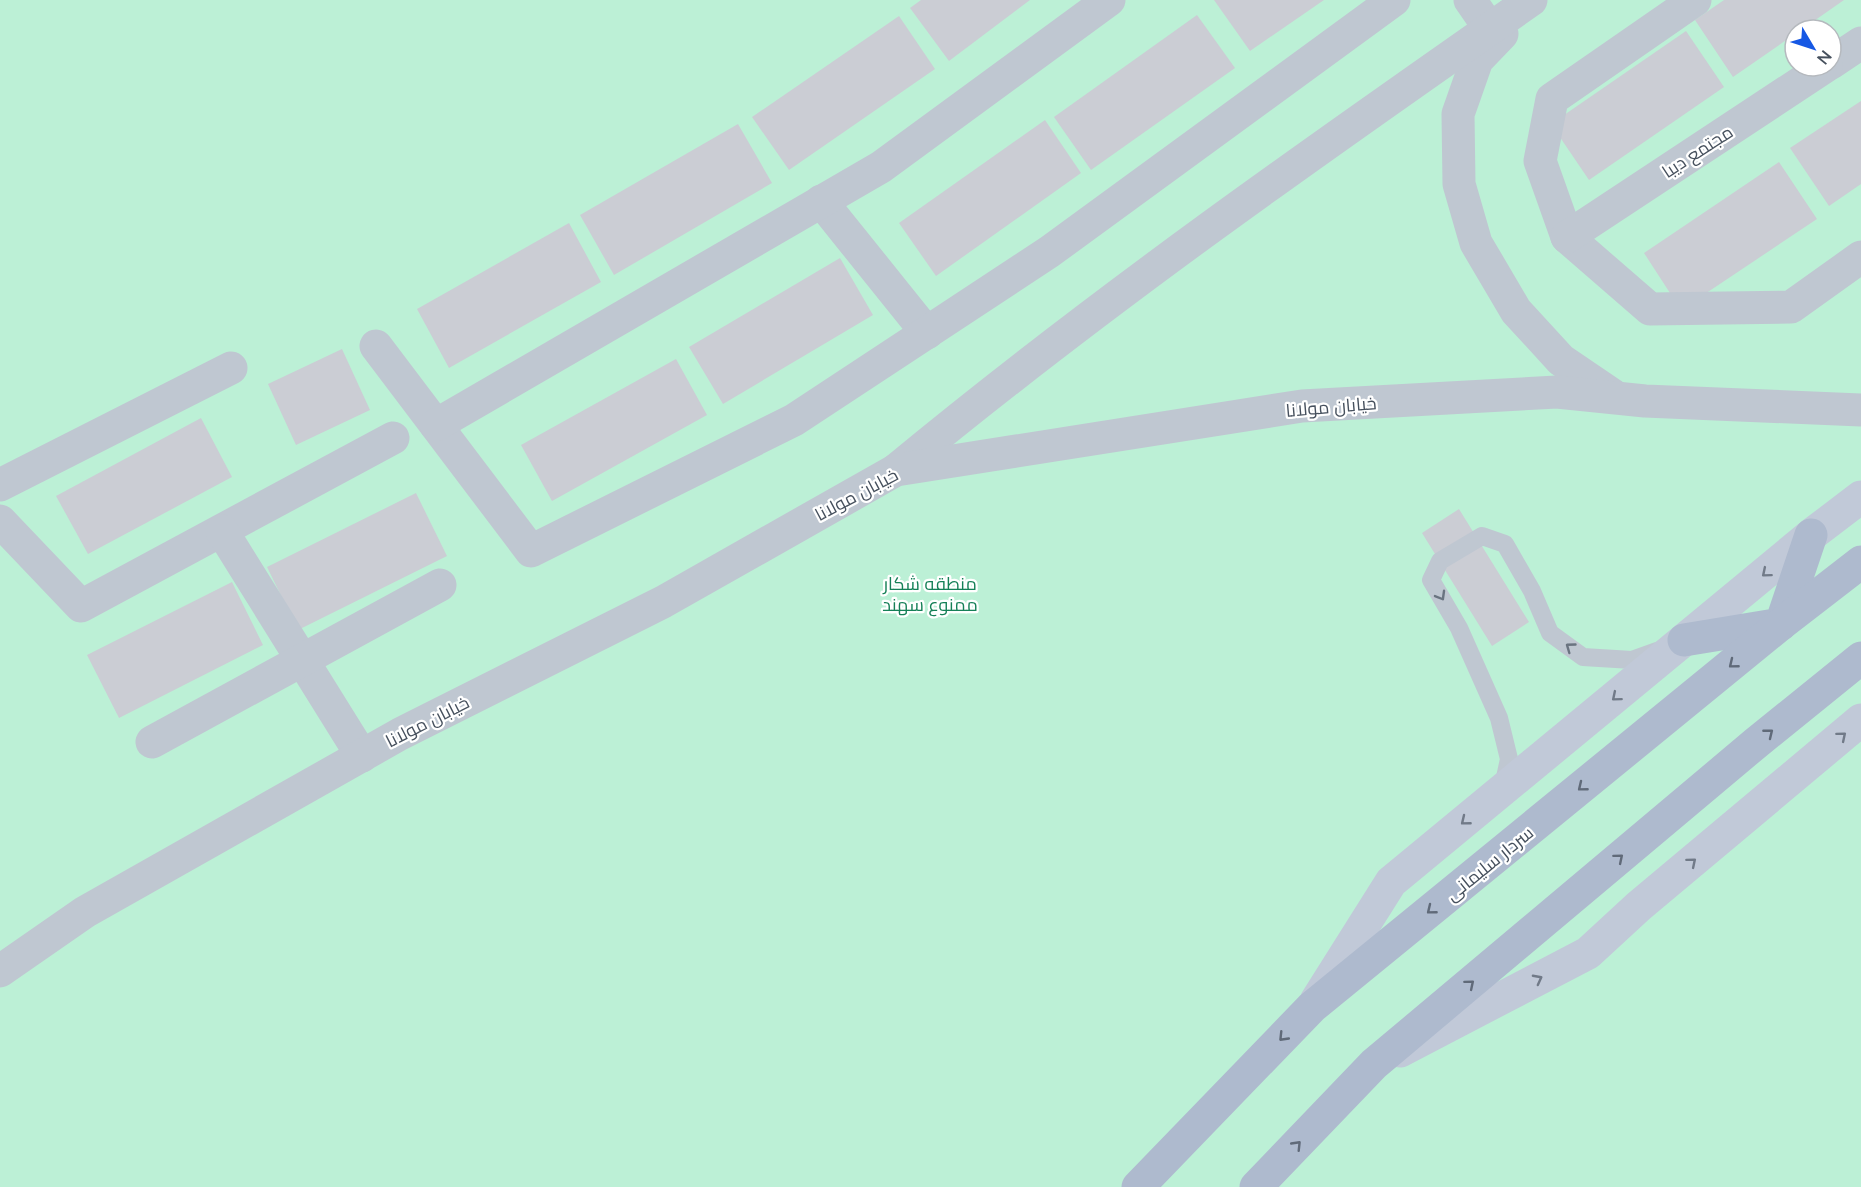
<svg xmlns="http://www.w3.org/2000/svg" width="1861" height="1187" font-family="Lato,Cairo,sans-serif">
<style>
.green{fill:#bcf0d6;fill-rule:evenodd}
.building{fill:#cbcdd4}
.lines{fill:none;stroke-linecap:round;stroke-linejoin:round}
.lane{stroke:#bfc7d1;stroke-width:18}
.street{stroke:#bfc7d1;stroke-width:33}
.secondary{stroke:#c1c9d8;stroke-width:33}
.primary{stroke:#aebace;stroke-width:33}
.oneway{stroke:#717a88}
.oneway2{stroke:#6a7480}
.oneway3{stroke:#606a79}
.labels{text-anchor:middle;dominant-baseline:central;stroke-width:4.5;stroke-linejoin:round;paint-order:stroke}
.street-label{font-size:18px;fill:#46505d;stroke:#fff}
.park-label{font-size:18px;fill:#158057;stroke:#fff}
</style>
<rect width="100%" height="100%" fill="#f1efef"/>
<!-- green -->
<path class="green" d="M0 0H1861V1187H0ZM1795 30H1831V66H1795Z"/>
<!-- building -->
<g class="building">
<polygon points="921,0 1030,0 949,61 910,8"/>
<polygon points="1214,0 1324,0 1250,51"/>
<polygon points="1724,0 1844,0 1801,30 1795,30 1795,34 1733,77 1695,20"/>
<polygon points="1197,15 1235,68 1091,170 1054,117"/>
<polygon points="899,16 935,69 789,170 752,117"/>
<polygon points="1686,31 1724,87 1589,180 1551,124"/>
<polygon points="1861,101 1861,184 1829,206 1790,148"/>
<polygon points="1045,120 1081,173 936,276 899,223"/>
<polygon points="738,124 772,183 614,275 580,215"/>
<polygon points="1779,162 1817,219 1681,310 1644,253"/>
<polygon points="569,223 601,282 449,368 417,309"/>
<polygon points="840,258 873,315 723,404 689,347"/>
<polygon points="342,349 370,410 296,445 268,384"/>
<polygon points="676,359 707,415 552,501 521,445"/>
<polygon points="201,418 232,477 88,554 56,496"/>
<polygon points="416,493 447,556 298,630 267,567"/>
<polygon points="1459,509 1529,622 1492,646 1422,533"/>
<polygon points="232,582 263,645 119,718 87,655"/>
</g>
<g class="lines">
<!-- lane -->
<polyline class="lane" points="1503,787 1509,759 1499,718 1459,628 1431,580 1440,561 1482,536 1505,544 1532,591 1550,633 1583,657 1632,660 1657,651"/>
<!-- street -->
<g class="street">
<polyline points="1470,0 1490,29"/>
<polyline points="1695,0 1552,99 1540,161 1567,237 1650,309 1791,307 1861,257"/>
<polyline points="1502,34 1477,60 1458,114 1459,184 1476,243 1516,311 1561,360 1614,396"/>
<polyline points="1831,63 1861,43"/>
<polyline points="821,201 927,333"/>
<polyline points="1567,237 1826,66"/>
<polyline points="376,346 531,551 794,420 1049,252 1394,0"/>
<polyline points="436,425 881,167 1109,0"/>
<path d="M896 470C1099 302 1315 151 1531 0"/>
<polyline points="0,485 231,368"/>
<polyline points="0,521 81,606 393,438"/>
<polyline points="222,531 362,756"/>
<polyline points="152,742 440,585"/>
<polyline points="0,971 85,912 400,734 663,602 896,470 1302,406 1557,392 1645,401 1861,410"/>
</g>
<!-- secondary -->
<g class="secondary">
<polyline points="1316,1001 1391,882 1811,535 1861,497"/>
<polyline points="1400,1051 1588,953 1639,906 1861,720"/>
</g>
<!-- primary -->
<g class="primary">
<polyline points="1684,640 1781,624 1811,535"/>
<polyline points="1138,1187 1312,1007 1781,624 1861,562"/>
<polyline points="1256,1187 1374,1064 1756,743 1861,658"/>
</g>
</g>
<!-- one-way arrows -->
<defs><path id="oneway-chevron" d="M-2-3.5L2.5 0L-2 3.5" fill="none" stroke-width="1.6" stroke-linecap="round" stroke-linejoin="round" transform="scale(1.5)"/></defs>
<g class="oneway">
<use href="#oneway-chevron" transform="translate(1766 573) rotate(140)"/>
<use href="#oneway-chevron" transform="translate(1616 697) rotate(140)"/>
<use href="#oneway-chevron" transform="translate(1842 736) rotate(-40)"/>
<use href="#oneway-chevron" transform="translate(1465 821) rotate(141)"/>
<use href="#oneway-chevron" transform="translate(1692 862) rotate(-40)"/>
<use href="#oneway-chevron" transform="translate(1538 979) rotate(-28)"/>
</g>
<g class="oneway2">
<use href="#oneway-chevron" transform="translate(1441 596) rotate(60)"/>
<use href="#oneway-chevron" transform="translate(1570 647) rotate(-144)"/>
</g>
<g class="oneway3">
<use href="#oneway-chevron" transform="translate(1733 664) rotate(141)"/>
<use href="#oneway-chevron" transform="translate(1769 733) rotate(-39)"/>
<use href="#oneway-chevron" transform="translate(1582 787) rotate(141)"/>
<use href="#oneway-chevron" transform="translate(1619 858) rotate(-40)"/>
<use href="#oneway-chevron" transform="translate(1431 910) rotate(141)"/>
<use href="#oneway-chevron" transform="translate(1470 984) rotate(-40)"/>
<use href="#oneway-chevron" transform="translate(1283 1037) rotate(134)"/>
<use href="#oneway-chevron" transform="translate(1297 1145) rotate(-46)"/>
</g>
<g class="labels">
<!-- street labels -->
<g class="street-label">
<text transform="translate(1697 151) rotate(-33)">مجتمع دیبا</text>
<text transform="translate(1331 406) rotate(-5)">خیابان مولانا</text>
<text transform="translate(856 494) rotate(-28)">خیابان مولانا</text>
<text transform="translate(427 721) rotate(-27)">خیابان مولانا</text>
<text transform="translate(1489 863) rotate(-39)">سردار سلیمانی</text>
</g>
<!-- park labels -->
<g class="park-label">
<text x="930" y="583">منطقه شکار<tspan x="930" dy="21">ممنوع سهند</tspan></text>
</g>
</g>
<!-- north arrow -->
<g transform="translate(1813 48) rotate(129)"><circle r="28" fill="#ffffff" stroke="#b5b9be" stroke-width="1.5"/>
<path d="M0-4.5L10 22L0 15L-10 22Z" fill="#1658e4"/>
<text y="-9" font-size="16" font-weight="bold" text-anchor="middle" fill="#46505d">N</text>
</g>
</svg>
